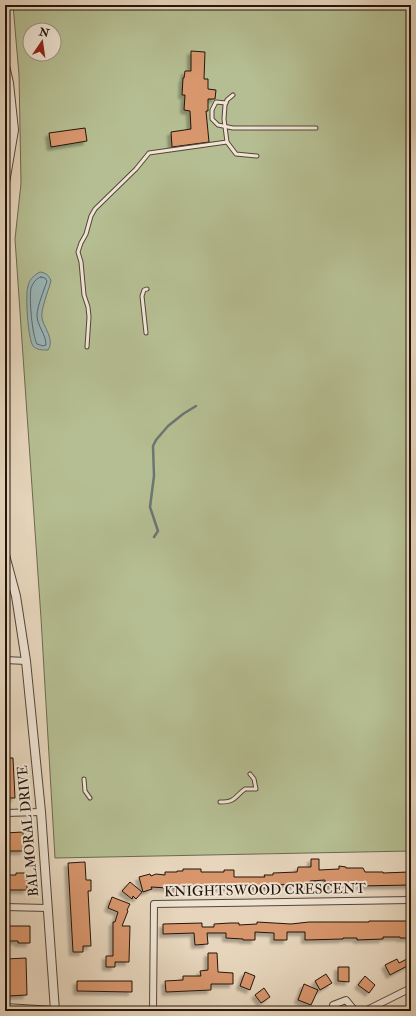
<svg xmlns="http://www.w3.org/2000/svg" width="416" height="1016" font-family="'IM FELL Double Pica',serif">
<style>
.green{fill:#b5be92;stroke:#6c6a4e;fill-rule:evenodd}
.water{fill:#9ab7ba;stroke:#6b7674}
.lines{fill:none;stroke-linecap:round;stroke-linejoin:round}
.shore{stroke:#5f6662;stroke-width:1}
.stream{stroke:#6b7674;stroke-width:2.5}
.building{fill:#d8966d;stroke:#24150b;filter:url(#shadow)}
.service-casing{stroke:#554538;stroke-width:5}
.minor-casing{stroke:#554538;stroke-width:8}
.tertiary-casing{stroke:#554538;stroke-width:10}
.service{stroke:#efe4d4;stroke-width:3}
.minor{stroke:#efe4d4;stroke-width:6}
.tertiary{stroke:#efe4d4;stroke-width:8}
.labels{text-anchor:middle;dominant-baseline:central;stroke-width:4;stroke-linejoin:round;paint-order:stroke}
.street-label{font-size:14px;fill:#24150b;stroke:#efe4d4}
</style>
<defs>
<filter id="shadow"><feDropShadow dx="-3.5" dy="3.5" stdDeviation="1" flood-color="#0004"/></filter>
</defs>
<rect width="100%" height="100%" fill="#e7d6bd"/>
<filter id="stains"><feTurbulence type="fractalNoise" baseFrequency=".005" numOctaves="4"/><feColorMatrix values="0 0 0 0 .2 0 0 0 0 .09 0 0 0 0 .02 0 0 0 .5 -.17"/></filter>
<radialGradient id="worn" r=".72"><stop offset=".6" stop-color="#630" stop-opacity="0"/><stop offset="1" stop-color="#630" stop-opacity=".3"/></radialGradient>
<!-- green -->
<path class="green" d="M13 5H411V851L55 858 41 618 15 239 21 183 19 75ZM30 30H54V54H30Z"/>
<!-- water -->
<path class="water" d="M40 272C46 273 49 275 51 281 49 289 40 311 42 318 44 328 55 340 48 350 42 350 37 350 33 346 28 339 25 295 28 286 29 280 34 275 40 272Z"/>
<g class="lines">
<!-- shore -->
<path class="shore" d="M41 277 45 278 47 281C44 290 37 307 37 315 37 326 46 334 46 345L43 346 37 344C32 335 29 298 31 288 33 283 36 278 41 277Z"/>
<!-- stream -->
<polyline class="stream" points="154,537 158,531 150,507 154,476 153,446 156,440 168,426 183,414 196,406"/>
</g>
<!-- building -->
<g class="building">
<polygon points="191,51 205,52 204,79 208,79 208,89 216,90 215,99 208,99 208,111 206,111 209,142 172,147 171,132 191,129 190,111 184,110 185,95 182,95 183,78 184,78 185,71 191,71"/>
<polygon points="85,128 87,141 51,147 49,133"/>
<polygon points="5,758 13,758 15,798 5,798"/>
<polygon points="23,832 24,851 5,851 5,833"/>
<polygon points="311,859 319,859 319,870 339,869 339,866 346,867 346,868 363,868 365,872 383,872 383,873 409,872 411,874 411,885 360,886 360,884 335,884 335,886 325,886 325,880 310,881 310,886 270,884 270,888 186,887 185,889 151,887 152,889 143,892 139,877 150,874 151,876 156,874 165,875 165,872 177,872 177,871 183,871 183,869 201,869 201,872 224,872 224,870 234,870 234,877 265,877 264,875 273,875 273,873 297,872 298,867 311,867"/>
<polygon points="85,862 86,880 91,880 91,891 88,891 91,946 83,946 83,952 73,952 68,863"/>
<polygon points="16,873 27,873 27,890 5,890 5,875 16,875"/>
<polygon points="130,882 142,892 136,899 133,896 132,899 122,891"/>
<polygon points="112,897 130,904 127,910 128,911 122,926 130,926 129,962 115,962 115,967 106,967 106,956 113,956 113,922 115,922 118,912 108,908"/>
<polygon points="369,921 409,921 409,922 411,922 410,938 400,938 400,937 383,937 383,939 357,940 357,938 343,938 343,939 305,940 305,932 287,932 287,940 274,940 274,933 255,932 255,940 243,940 243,939 226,938 226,933 207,933 208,944 195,945 194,933 163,934 163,924 202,923 202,927 214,927 214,924 230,923 239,923 239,925 257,924 257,922 291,924 309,922 369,922"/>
<polygon points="5,926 30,926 30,943 18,943 18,941 5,941"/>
<polygon points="208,953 217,953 218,972 233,973 233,984 211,984 211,990 166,992 165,981 183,980 183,976 201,976 200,971 208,970"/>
<polygon points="411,957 411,964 390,975 385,965 397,959 399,963"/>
<polygon points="26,958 27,995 8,996 6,959"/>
<polygon points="338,967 349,967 349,982 338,981"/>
<polygon points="245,972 255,976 250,990 240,986"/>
<polygon points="326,974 332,983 320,990 315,981"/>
<polygon points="365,976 375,985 369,993 358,985"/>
<polygon points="77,981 132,981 132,992 77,991"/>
<polygon points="304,984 318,990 311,1005 298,1000"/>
<polygon points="264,988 270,997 261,1003 255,995"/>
</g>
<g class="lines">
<!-- service casing -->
<g class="service-casing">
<g id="service">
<polyline points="233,95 227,100 225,105 224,119 227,142 236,154 257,156"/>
<polyline points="226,103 216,102 212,110 212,119 218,125 233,128 316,128"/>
<polyline points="146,333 142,296 144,290 147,289"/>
<polyline points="87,347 89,317 88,307 84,295 81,262 78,252 81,243 86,234 91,216 95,209 136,169 149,153 227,142"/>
<polyline points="84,779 85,791 90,798"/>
<path d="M220 802C236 802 234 797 245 789H256L254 779 250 774"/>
</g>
</g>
<!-- minor casing -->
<g class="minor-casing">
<g id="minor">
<polyline points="5,660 26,661"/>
<polyline points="5,813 41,812"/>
<polyline points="5,907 47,908"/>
<polyline points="5,1007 55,1010 135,1011"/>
<polyline points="153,1011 154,904 411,900"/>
<polyline points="333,1011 333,1005 346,1000 355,1011"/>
<polyline points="365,1011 411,988"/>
</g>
</g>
<!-- tertiary casing -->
<g class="tertiary-casing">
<g id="tertiary">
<polyline points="5,66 9,83 14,130 5,183"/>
<polyline points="5,555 16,596 26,661 41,812 55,1011"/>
</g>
</g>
<!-- service -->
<use href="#service" class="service"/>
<!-- minor -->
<use href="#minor" class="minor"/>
<!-- tertiary -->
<use href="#tertiary" class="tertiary"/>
</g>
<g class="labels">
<!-- street labels -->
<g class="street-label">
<text transform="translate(28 831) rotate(-95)">BALMORAL DRIVE</text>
<text transform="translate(265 890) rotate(-1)">KNIGHTSWOOD CRESCENT</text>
</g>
</g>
<!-- margin -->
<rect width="416" height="1016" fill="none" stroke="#e7d6bd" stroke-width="20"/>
<rect x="6" y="6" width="404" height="1004" fill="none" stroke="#24150b" stroke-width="2"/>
<rect x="10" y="10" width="396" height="996" fill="none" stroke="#24150b"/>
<!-- north arrow -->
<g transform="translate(42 42) rotate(13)"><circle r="19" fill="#efe4d4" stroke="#9e9184"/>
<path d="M0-3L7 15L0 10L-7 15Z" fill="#8f2418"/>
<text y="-6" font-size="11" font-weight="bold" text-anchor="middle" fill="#24150b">N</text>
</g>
<rect width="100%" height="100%" filter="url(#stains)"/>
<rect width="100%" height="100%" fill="url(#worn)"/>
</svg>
